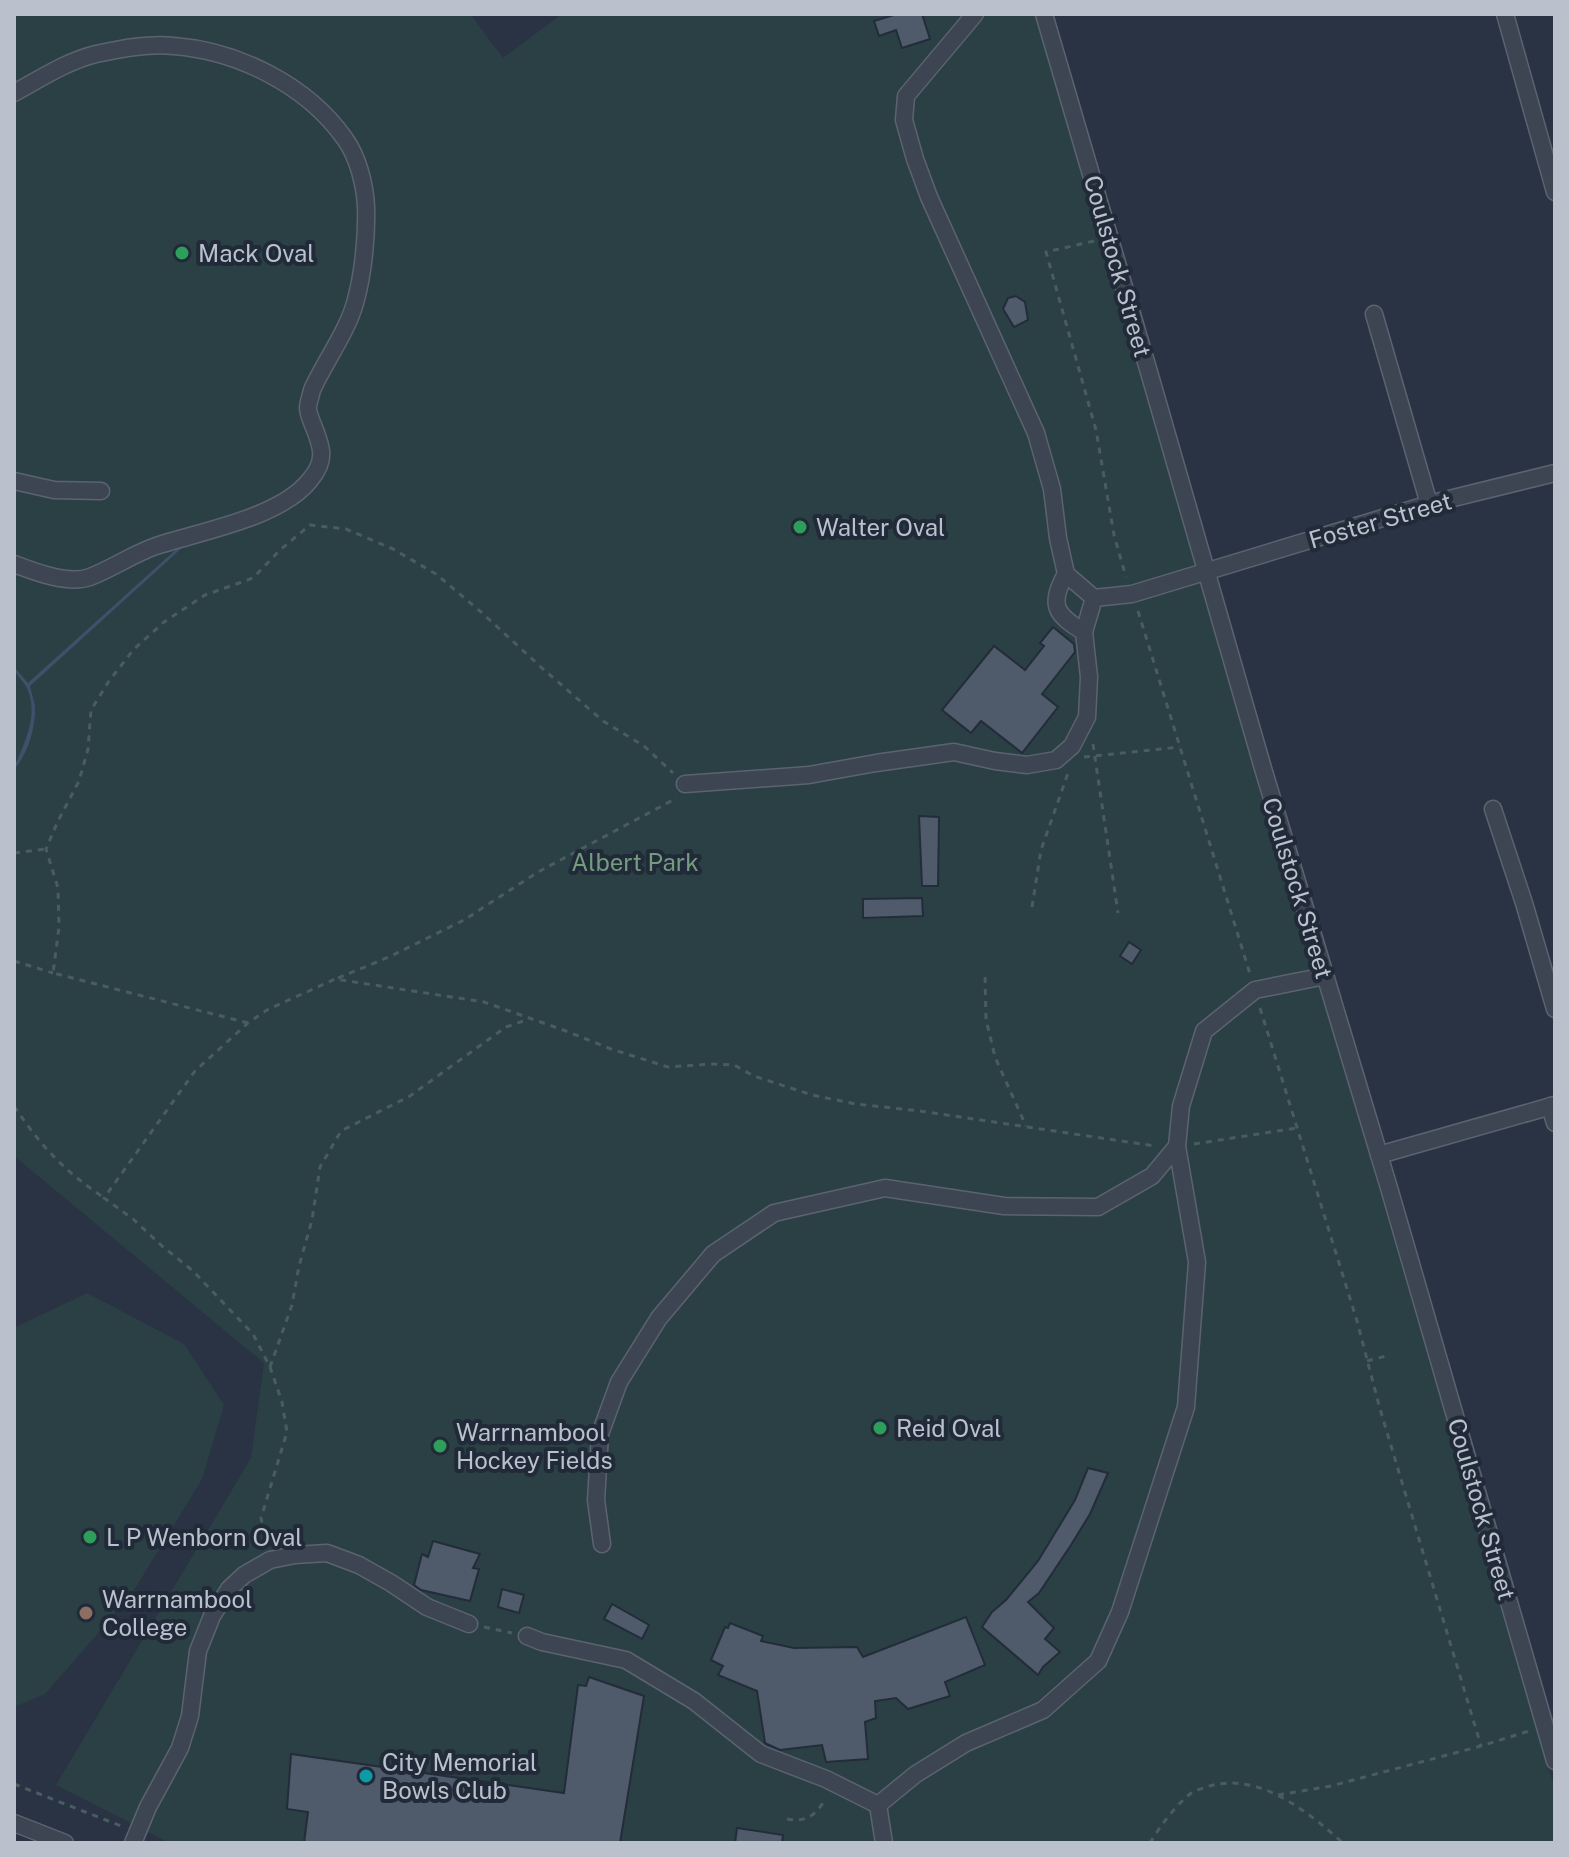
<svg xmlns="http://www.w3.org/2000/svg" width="1569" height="1857" font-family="'Public Sans',sans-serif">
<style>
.green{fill:#2b4044}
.water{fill:#3f506b}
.building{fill:#4f5a6b;stroke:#232c3a;stroke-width:2}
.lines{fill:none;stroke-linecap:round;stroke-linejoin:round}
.minor-casing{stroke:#5b6370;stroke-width:19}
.path{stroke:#495d60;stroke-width:3;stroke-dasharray:6 6;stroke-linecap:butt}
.minor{stroke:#3d4552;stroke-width:16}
.leisure-dot{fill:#2e9e5b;stroke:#212a38;stroke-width:3}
.education-dot{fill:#8d6e63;stroke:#212a38;stroke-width:3}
.culture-dot{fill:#0f9aa8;stroke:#212a38;stroke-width:3}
.labels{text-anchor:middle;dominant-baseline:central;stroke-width:8;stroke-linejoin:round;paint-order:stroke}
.poi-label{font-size:24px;fill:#bac1cc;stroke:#212a38;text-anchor:start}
.street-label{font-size:24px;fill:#bac1cc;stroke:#212a38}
.park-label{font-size:24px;fill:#729c7d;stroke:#212a38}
</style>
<rect width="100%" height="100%" fill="#293343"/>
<!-- green -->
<g class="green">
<polygon points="14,14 470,14 503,58 562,14 1035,14 1555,1790 1555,1843 170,1843 56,1785 251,1458 264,1363 14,1156"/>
<polygon points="87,1293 184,1344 224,1405 202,1479 131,1595 45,1694 14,1707 14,1328"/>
</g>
<!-- water -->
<path class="water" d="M196 535 30 686C31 692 34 700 35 706 36 726 28 755 14 769V764L17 761C27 737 38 713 27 688 23 680 15 675 14 667L28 683 191 536Z"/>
<!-- building -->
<g class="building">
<polygon points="897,14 922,14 930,39 902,48 896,30 879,36 874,21"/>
<polygon points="1016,296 1025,302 1028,320 1014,327 1003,309 1008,298"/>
<polygon points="1053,627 1074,644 1075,652 1042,694 1058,707 1022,753 981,721 971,733 942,710 994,646 1025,670 1044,646 1040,643"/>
<polygon points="919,816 939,817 938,886 922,886"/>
<polygon points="922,898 923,916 863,918 863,899"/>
<polygon points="1129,942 1141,950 1132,964 1120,956"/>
<polygon points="1088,1468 1108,1473 1090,1514 1071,1545 1039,1593 1028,1602 1054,1628 1045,1639 1060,1652 1043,1667 1038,1675 982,1627 992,1612 1006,1600 1038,1561 1075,1500"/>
<polygon points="433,1541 480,1554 473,1568 479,1569 470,1601 421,1590 414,1585 422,1554 428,1557"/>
<polygon points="502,1589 524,1595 519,1613 498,1607"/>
<polygon points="612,1604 649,1625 642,1639 604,1619"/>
<polygon points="966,1617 985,1665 945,1682 950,1696 908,1709 896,1698 875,1701 876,1718 865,1722 868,1759 826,1762 822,1745 780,1750 767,1744 765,1743 757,1691 718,1675 723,1666 711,1660 725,1627 728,1628 730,1623 763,1636 761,1641 794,1648 857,1647 863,1657"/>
<polygon points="589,1677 644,1696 620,1843 304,1843 308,1812 287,1809 291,1754 564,1793 578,1685 586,1686"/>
<polygon points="737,1828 783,1835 782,1843 735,1843"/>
</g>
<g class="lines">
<!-- minor casing -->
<g class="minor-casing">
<g id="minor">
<polyline points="975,14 906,96 904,120 915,159 929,197 1036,433 1052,489 1058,538 1066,574 1094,598 1132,594 1429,504 1555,473"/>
<polyline points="1044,14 1151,379 1262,765 1389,1188 1555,1761"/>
<polyline points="1505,14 1555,192"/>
<path d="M14 93C40 79 67 61 96 54 120 49 149 43 174 46 238 51 307 85 345 139 358 157 365 185 366 207 367 237 363 275 355 303 347 332 324 363 312 390 311 395 308 403 308 408 308 413 311 420 313 425 322 447 327 460 310 480 280 518 201 531 156 546 133 554 113 568 90 577 69 585 35 572 14 564"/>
<polyline points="1374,314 1429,504"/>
<polyline points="14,481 54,490 101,491"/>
<path d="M1066 574C1048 605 1056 615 1084 632"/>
<polyline points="685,784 809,775 876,763 954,752 995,761 1027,765 1056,760 1072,746 1087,717 1089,677 1084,632 1094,598"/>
<polyline points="1493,809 1524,903 1555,1009"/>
<polyline points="1550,1106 1555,1123"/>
<polyline points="1379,1155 1555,1105"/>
<polyline points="602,1544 596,1500 600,1434 619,1382 659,1318 713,1254 774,1213 885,1188 1004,1206 1098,1207 1152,1176 1177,1146"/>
<polyline points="527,1636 542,1642 626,1660 694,1701 761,1754 826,1779 878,1805"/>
<polyline points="14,1823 65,1843"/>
<polyline points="133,1843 148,1807 180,1748 190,1716 198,1651 212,1616 229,1589 244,1575 270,1560 295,1555 327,1553 359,1565 391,1583 427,1607 469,1624"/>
<polyline points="884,1843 878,1805 916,1774 966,1743 1043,1710 1098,1661 1120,1612 1186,1407 1197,1262 1177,1146 1181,1106 1204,1031 1255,990 1325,976"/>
</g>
</g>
<!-- path -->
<g class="path">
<polyline points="1094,241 1046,252 1096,430 1114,535 1126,577"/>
<polyline points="1138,611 1250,974"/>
<polyline points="1093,744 1118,913"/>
<polyline points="1084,757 1180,747"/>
<polyline points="14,853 46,849"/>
<polyline points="1032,907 1041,850 1068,773"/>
<polyline points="14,961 53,973"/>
<polyline points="985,977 986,1019 995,1057 1026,1126"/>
<polyline points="338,978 389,957 464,920 538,872 673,800 676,797"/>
<polyline points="1260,1008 1357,1321 1380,1409 1481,1746"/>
<polyline points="248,1023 53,973 59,927 58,888 46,849 58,821 79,781 88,749 91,710 109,681 134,649 164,622 205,595 253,578 280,550 310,525 346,529 393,549 436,574 481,612 542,668 603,721 644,746 673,773"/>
<path d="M14 1106C40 1145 64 1171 103 1197"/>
<polyline points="1194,1144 1297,1128"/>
<polyline points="1367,1361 1386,1356"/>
<polyline points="270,1367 292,1305 299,1266 312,1220 320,1167 341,1131 410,1096 506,1027 529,1019"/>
<polyline points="267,1546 261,1518 287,1432 282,1402 270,1367 253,1334 193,1271 162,1246 133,1219 104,1198 195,1071 248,1023 267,1010 335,979 484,1002 566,1031 611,1049 668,1067 712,1064 734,1065 754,1076 812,1095 856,1104 920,1111 1155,1146"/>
<polyline points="484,1627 512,1633"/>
<polyline points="14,1784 121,1826"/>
<polyline points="1278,1795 1331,1786 1481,1746 1529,1731"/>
<path d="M787 1819C805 1823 817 1815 825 1799"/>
<path d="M1150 1843C1161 1825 1177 1803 1194 1791 1197 1790 1204 1788 1206 1787 1257 1770 1307 1811 1343 1843"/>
</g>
<!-- minor -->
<use href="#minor" class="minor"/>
</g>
<!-- markers -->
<g class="leisure-dot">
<circle cx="182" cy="253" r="8"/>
<circle cx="800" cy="527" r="8"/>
<circle cx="880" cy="1428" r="8"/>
<circle cx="440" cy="1446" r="8"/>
<circle cx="90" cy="1537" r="8"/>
</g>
<circle class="education-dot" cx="86" cy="1613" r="8"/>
<circle class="culture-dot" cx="366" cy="1776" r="8"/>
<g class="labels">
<!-- poi labels -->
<g class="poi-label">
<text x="198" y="253">Mack Oval</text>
<text x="816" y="527">Walter Oval</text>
<text x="896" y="1428">Reid Oval</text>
<text x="456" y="1432">Warrnambool<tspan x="456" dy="28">Hockey Fields</tspan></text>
<text x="106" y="1537">L P Wenborn Oval</text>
<text x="102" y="1599">Warrnambool<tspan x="102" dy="28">College</tspan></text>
<text x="382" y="1762">City Memorial<tspan x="382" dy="28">Bowls Club</tspan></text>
</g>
<!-- street labels -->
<g class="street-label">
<text transform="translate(1118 266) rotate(74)">Coulstock Street</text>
<text transform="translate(1380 520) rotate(-16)">Foster Street</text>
<text transform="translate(1298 888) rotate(73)">Coulstock Street</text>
<text transform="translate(1482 1509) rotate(74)">Coulstock Street</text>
</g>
<!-- park labels -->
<g class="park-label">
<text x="635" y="862">Albert Park</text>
</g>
</g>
<!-- border -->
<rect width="1569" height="1857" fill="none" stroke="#bac1cc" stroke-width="32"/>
</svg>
